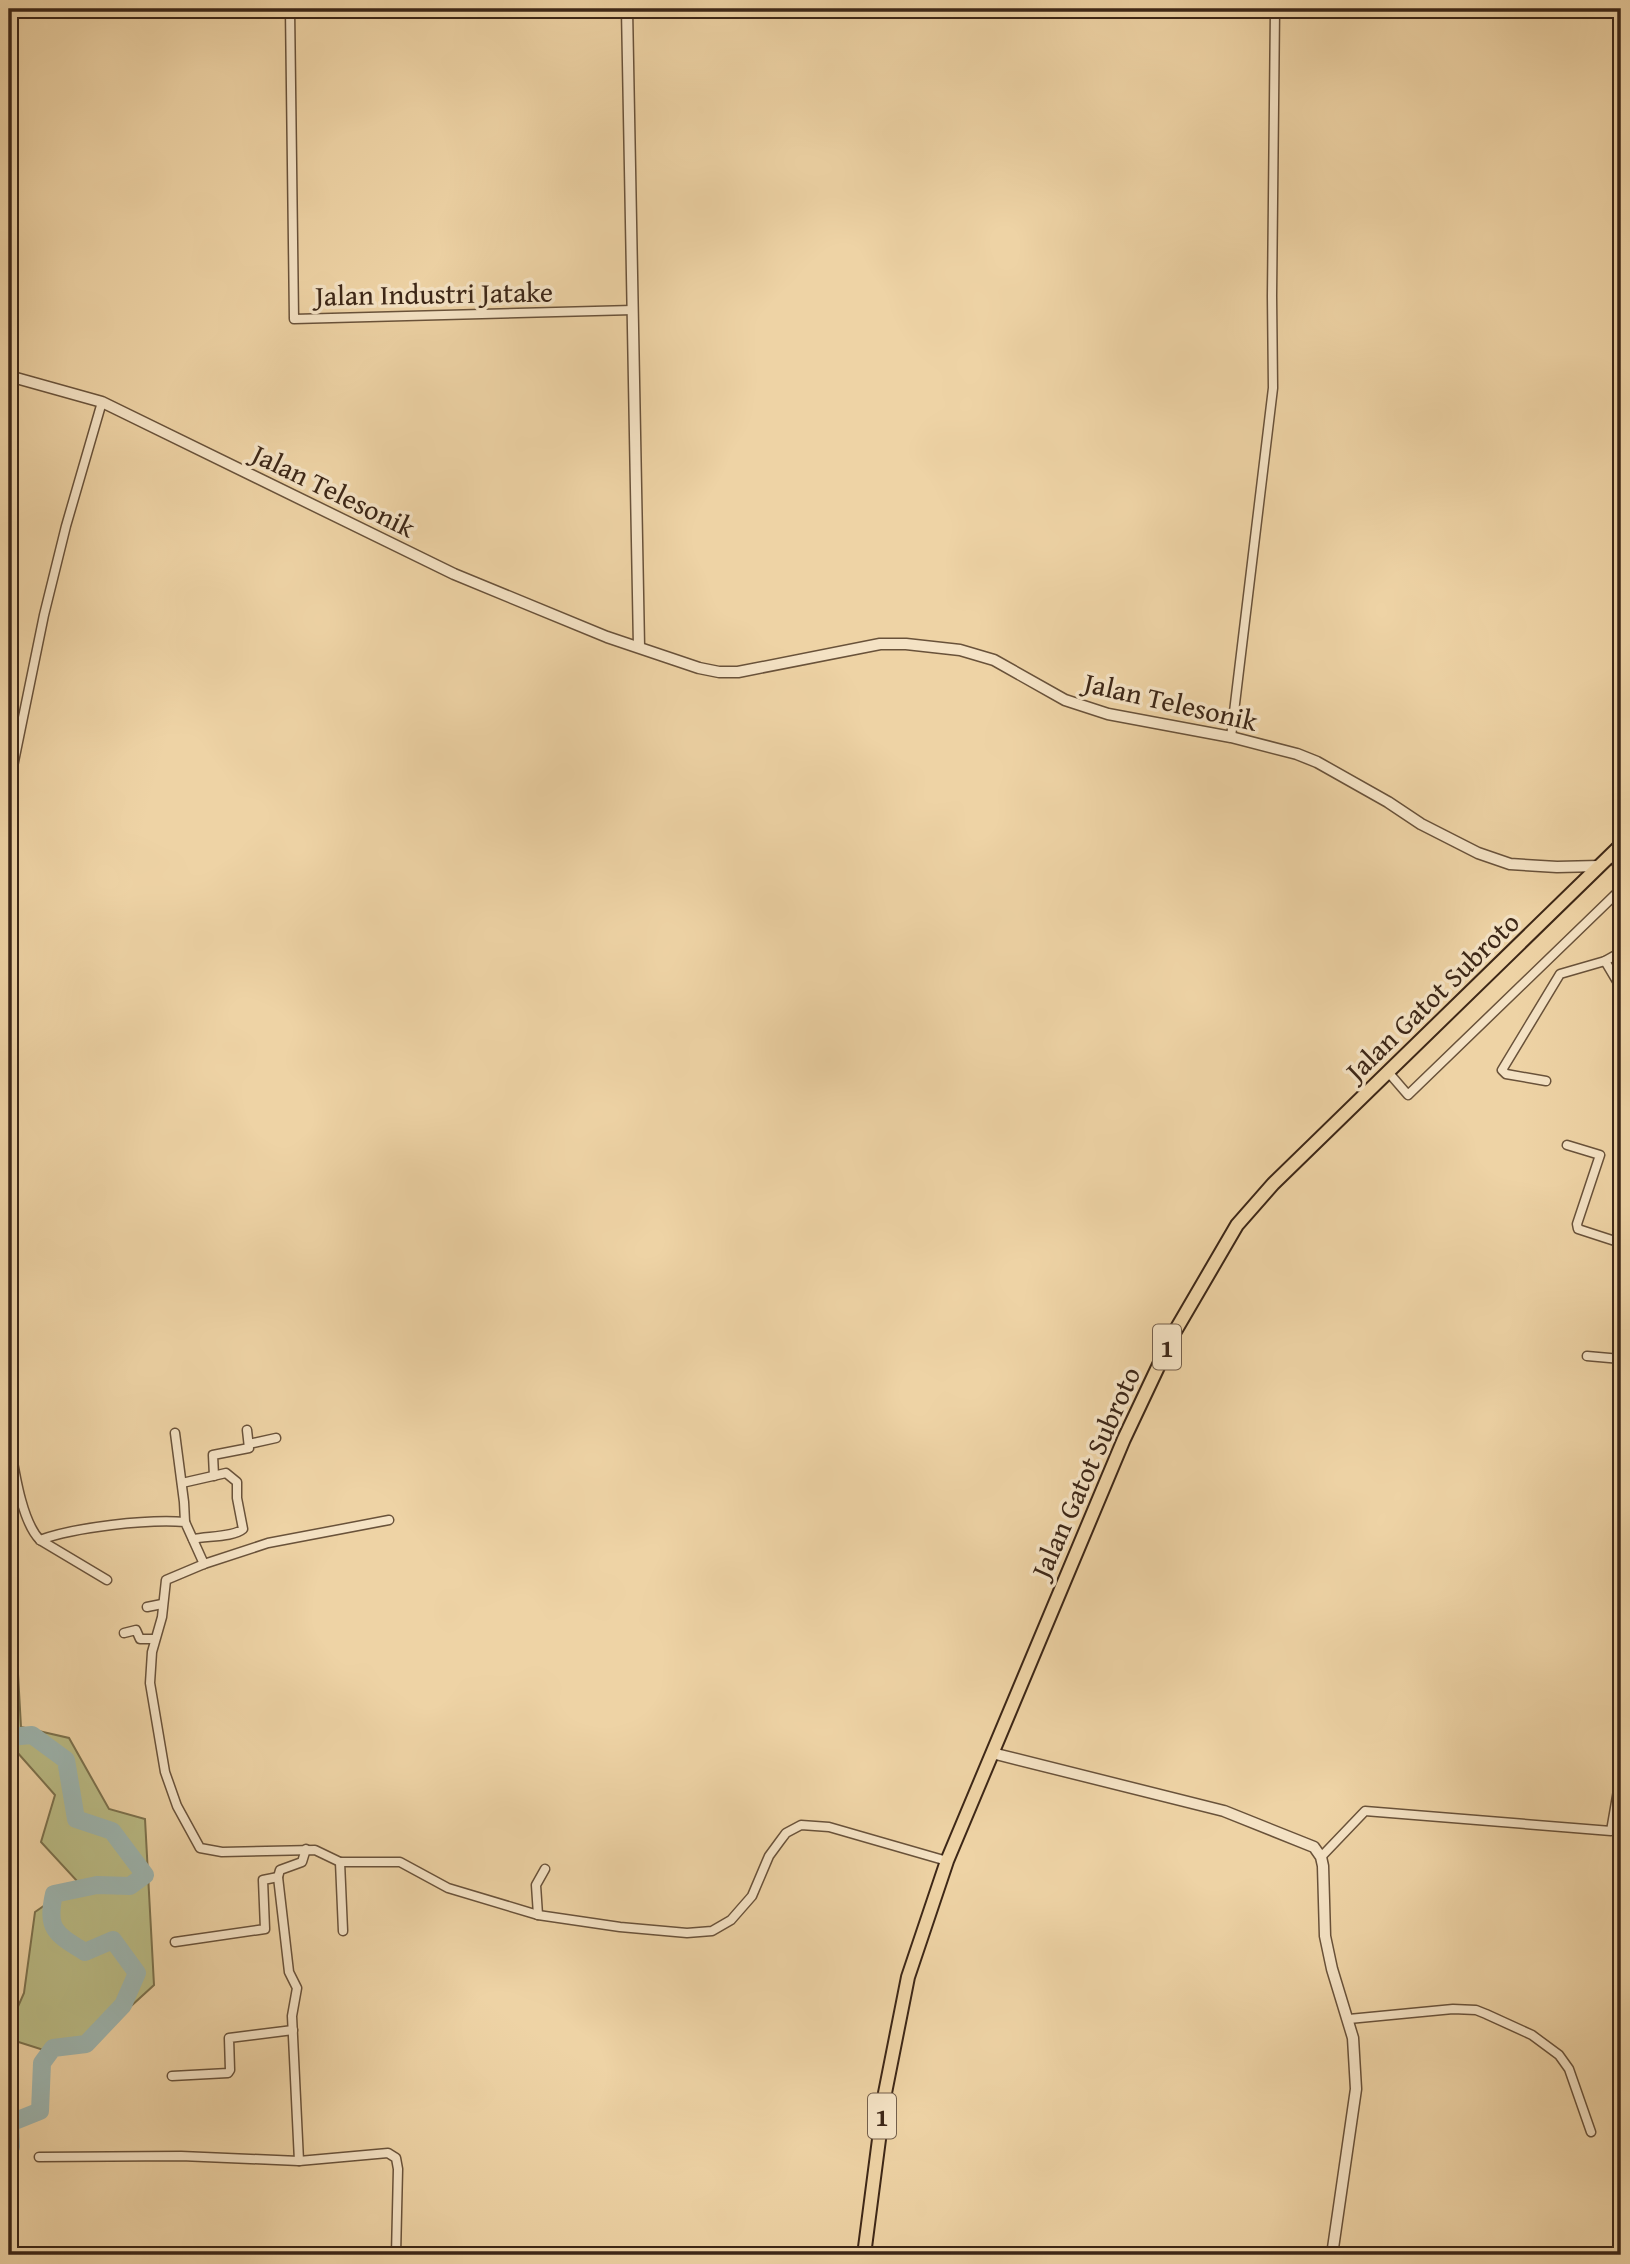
<svg xmlns="http://www.w3.org/2000/svg" width="1630" height="2264" font-family="'Gentium Book Plus',serif">
<style>
.green{fill:#babc86;stroke:#7c724e;stroke-width:2}
.lines{fill:none;stroke-linecap:round;stroke-linejoin:round}
.river{stroke:#9db6b1;stroke-width:18}
.minor-casing{stroke:#69523a;stroke-width:11}
.tertiary-casing{stroke:#69523a;stroke-width:13}
.trunk-casing{stroke:#3d2717;stroke-width:16}
.minor{stroke:#f4e2c4;stroke-width:8}
.tertiary{stroke:#f4e2c4;stroke-width:10}
.trunk{stroke:#eed3a5;stroke-width:12}
.labels{text-anchor:middle;dominant-baseline:central;stroke-width:7;stroke-linejoin:round;paint-order:stroke}
.shield{fill:#f4e2c4;stroke:#745f4b;stroke-width:2}
.shield-label{font-size:26px;font-weight:bold;fill:#3d2717}
.street-label{font-size:28px;fill:#3d2717;stroke:#f4e2c4}
</style>
<rect width="100%" height="100%" fill="#eed3a5"/>
<filter id="stains"><feTurbulence type="fractalNoise" baseFrequency=".00286" numOctaves="4"/><feColorMatrix values="0 0 0 0 .2 0 0 0 0 .09 0 0 0 0 .02 0 0 0 .5 -.17"/></filter>
<radialGradient id="worn" r=".72"><stop offset=".6" stop-color="#630" stop-opacity="0"/><stop offset="1" stop-color="#630" stop-opacity=".3"/></radialGradient>
<!-- green -->
<polygon class="green" points="9,1591 15,1621 21,1727 69,1738 109,1809 145,1819 154,1985 82,2051 53,2053 9,2039 9,2027 24,1993 35,1912 78,1882 41,1842 55,1795 9,1743"/>
<g class="lines">
<!-- river -->
<path class="river" d="M9 1737 32 1735 66 1760 76 1819 112 1831 145 1875 130 1886 97 1885 54 1894C46 1930 56 1934 85 1952L113 1940 137 1973 123 2005 86 2044 53 2048 42 2063 40 2111 10 2123 11 2147 9 2149"/>
<!-- minor casing -->
<g class="minor-casing">
<g id="minor">
<polyline points="290,9 294,319 633,310"/>
<polyline points="1231,737 1273,388 1272,296 1275,9"/>
<polyline points="9,786 44,615 66,526 102,402"/>
<polyline points="1612,855 1621,872"/>
<polyline points="1605,961 1621,988"/>
<polyline points="1389,1073 1408,1095 1621,889"/>
<polyline points="1546,1081 1506,1074 1502,1070 1560,974 1605,961 1621,952"/>
<polyline points="1567,1145 1600,1155 1577,1224 1578,1229 1621,1243"/>
<polyline points="1587,1356 1621,1359"/>
<polyline points="175,1433 184,1502 185,1522"/>
<path d="M9 1439C14 1467 21 1521 40 1540L107 1580"/>
<polyline points="249,1444 276,1438"/>
<polyline points="214,1476 213,1455 249,1448 247,1430"/>
<path d="M182 1483 226 1473 237 1482V1498L243 1529C234 1537 207 1536 193 1539"/>
<polyline points="389,1520 268,1543 204,1564 166,1580 162,1617 152,1652 150,1683 165,1772 177,1806 200,1848 222,1852 315,1850 340,1862 400,1862 448,1888 538,1915 620,1927 687,1933 712,1931 731,1920 752,1896 769,1856 780,1841 786,1833 801,1825 829,1827 947,1861"/>
<path d="M40 1540C75 1527 148 1519 185 1522L204 1564"/>
<polyline points="147,1607 162,1604"/>
<polyline points="124,1633 136,1630 140,1639 155,1639"/>
<polyline points="1321,1857 1365,1811 1611,1831 1621,1773"/>
<polyline points="340,1862 343,1931"/>
<polyline points="538,1915 536,1885 545,1869"/>
<polyline points="175,1942 265,1929 263,1880 278,1877"/>
<polyline points="1349,2019 1453,2009 1476,2010 1486,2014 1532,2035 1559,2055 1569,2069 1591,2132"/>
<polyline points="172,2076 228,2073 230,2070 229,2038 293,2030"/>
<polyline points="39,2157 181,2156 299,2161 388,2153 396,2158 398,2169 396,2255"/>
<polyline points="299,2161 292,2016 297,1988 289,1972 278,1877 280,1870 302,1862 306,1849"/>
</g>
</g>
<!-- tertiary casing -->
<g class="tertiary-casing">
<g id="tertiary">
<polyline points="627,9 639,647"/>
<polyline points="9,376 102,402 454,574 607,637 699,668 719,672 738,672 880,644 906,644 960,650 994,660 1065,700 1108,714 1231,737 1297,754 1317,762 1388,802 1421,824 1478,853 1510,864 1557,867 1599,866"/>
<polyline points="992,1753 1224,1811 1314,1847 1321,1857 1323,1866 1325,1936 1332,1969 1353,2038 1356,2089 1332,2255"/>
</g>
</g>
<!-- trunk casing -->
<g class="trunk-casing">
<polyline id="trunk" points="864,2255 885,2093 908,1977 947,1861 1124,1439 1174,1333 1237,1225 1273,1184 1621,845"/>
</g>
<!-- minor -->
<use href="#minor" class="minor"/>
<!-- tertiary -->
<use href="#tertiary" class="tertiary"/>
<!-- trunk -->
<use href="#trunk" class="trunk"/>
</g>
<g class="labels">
<!-- shield labels -->
<g class="shield">
<rect x="1153" y="1324.5" width="28" height="45" rx="5"/>
<rect x="868" y="2093.5" width="28" height="45" rx="5"/>
</g>
<g class="shield-label">
<text x="1167" y="1347">1</text>
<text x="882" y="2116">1</text>
</g>
<!-- street labels -->
<g class="street-label">
<text transform="translate(434 293) rotate(-1)">Jalan Industri Jatake</text>
<text transform="translate(334 490) rotate(26)">Jalan Telesonik</text>
<text transform="translate(1171 701) rotate(13)">Jalan Telesonik</text>
<text transform="translate(1432 996) rotate(-44)">Jalan Gatot Subroto</text>
<text transform="translate(1085 1472) rotate(-66)">Jalan Gatot Subroto</text>
</g>
</g>
<!-- margin -->
<rect width="1630" height="2264" fill="none" stroke="#eed3a5" stroke-width="35"/>
<rect x="10" y="10" width="1609" height="2243" fill="none" stroke="#3d2717" stroke-width="3.5"/>
<rect x="18" y="18" width="1595" height="2229" fill="none" stroke="#3d2717" stroke-width="2"/>
<rect width="100%" height="100%" filter="url(#stains)"/>
<rect width="100%" height="100%" fill="url(#worn)"/>
</svg>
